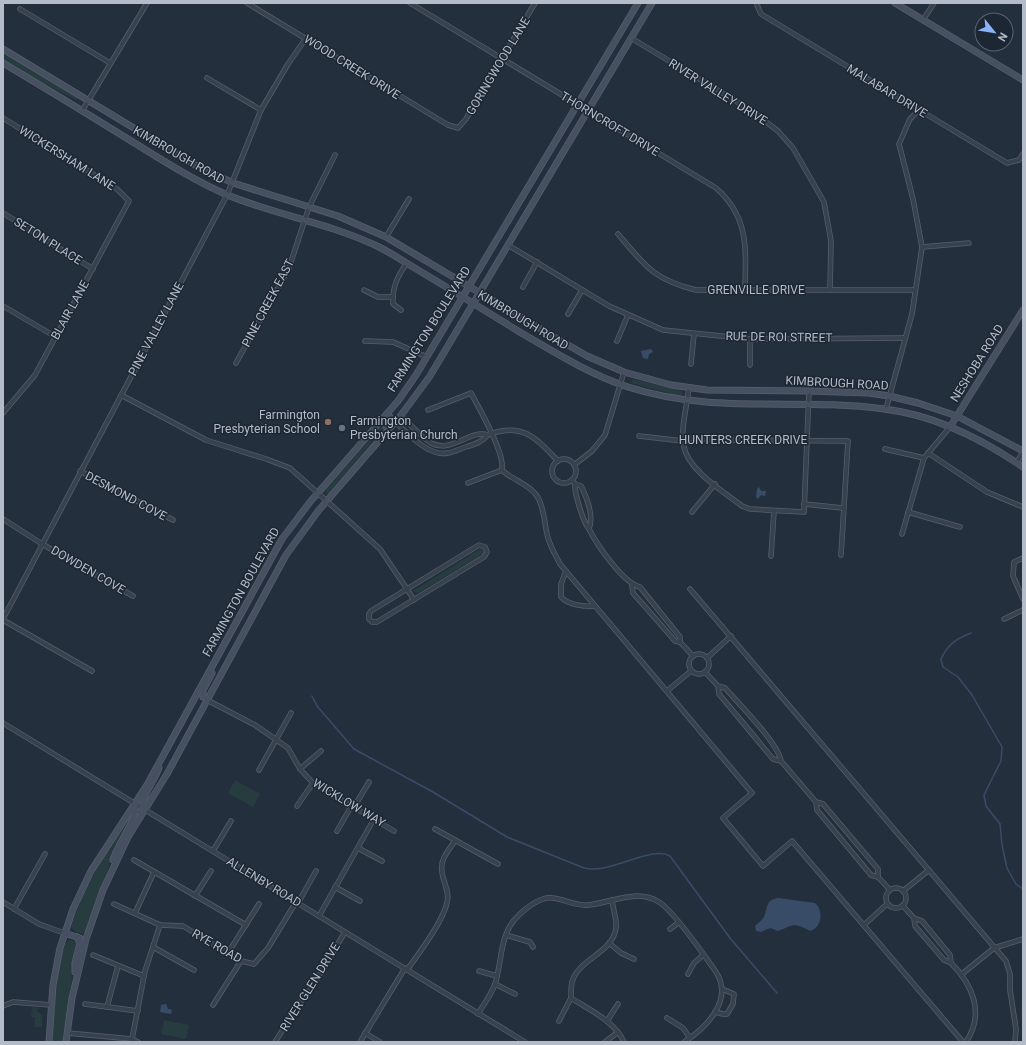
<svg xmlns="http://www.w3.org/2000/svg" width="1026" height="1045" font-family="Roboto,sans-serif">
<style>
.green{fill:#263c3f}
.water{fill:#394c67}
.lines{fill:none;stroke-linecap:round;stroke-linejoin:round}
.stream{stroke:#394c67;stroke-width:1.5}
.street-casing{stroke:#565f6c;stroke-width:5.5}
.secondary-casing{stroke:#565f6c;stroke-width:7}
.street{stroke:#38414e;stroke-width:4}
.secondary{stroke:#465061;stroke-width:5.5}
.education-dot{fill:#8d6e63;stroke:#1d2633;stroke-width:1.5}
.worship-dot{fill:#6b7280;stroke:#1d2633;stroke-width:1.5}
.labels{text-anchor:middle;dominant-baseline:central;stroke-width:3;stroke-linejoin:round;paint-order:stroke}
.street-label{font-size:12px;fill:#b4bcc9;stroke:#1d2633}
.poi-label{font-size:12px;fill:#b4bcc9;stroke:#1d2633;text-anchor:end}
</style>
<rect width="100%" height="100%" fill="#242f3e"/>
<!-- green -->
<g class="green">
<polygon points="3,52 77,97 77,100 33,78 3,59"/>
<polygon points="633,379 681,391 683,394 679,396 631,383"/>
<polygon points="387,420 388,423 330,493 326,494 326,489"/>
<polygon points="480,549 484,551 483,554 418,593 413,591"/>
<polygon points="235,780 260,794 253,807 228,793"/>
<path d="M130 818 116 847 85 931 82 933 75 932 71 927C84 886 106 852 130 818Z"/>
<path d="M69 940 77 942 63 1042H53C53 1025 56 949 69 940Z"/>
<polygon points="32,1007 41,1009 36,1010 42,1015 42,1027 34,1027 35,1017 31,1017"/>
<polygon points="164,1020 189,1025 186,1039 161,1034"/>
</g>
<!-- water -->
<g class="water">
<polygon points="651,349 653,352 649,354 648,359 643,358 641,351"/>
<polygon points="759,487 761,491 766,491 765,496 761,495 758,499 756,497 757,489"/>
<path d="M778 898 815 903C824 910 822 928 810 931 793 922 794 925 778 931L770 928 761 932 756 931 755 926C758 923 761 921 764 917 768 908 765 900 778 898Z"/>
<polygon points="166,1004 168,1009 172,1010 171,1014 160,1012 161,1005"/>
</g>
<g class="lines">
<!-- stream -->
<g class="stream">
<path d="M971 633C956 639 948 644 941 659L943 667 958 677 972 695 1002 747 1001 761 984 795 986 806 1000 824 1002 845 1007 868 1016 884 1023 889"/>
<path d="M312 696 317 706 354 749 433 792 507 837 584 868C609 875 651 845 670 856L730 938 777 993"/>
</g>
<!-- street casing -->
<g class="street-casing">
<g id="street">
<polyline points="247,3 448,125 458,128 466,119 535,3"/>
<path d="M410 3 716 188C749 217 746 248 745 289"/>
<polyline points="758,3 757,5 761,14 1007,163 1019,160 1023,154"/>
<polyline points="20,9 110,63"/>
<polyline points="923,20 934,3"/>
<polyline points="631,38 749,109 778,131 793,148 824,202 831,241 830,290"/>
<polyline points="207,78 261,110"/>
<polyline points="82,111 147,3"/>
<polyline points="3,118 117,189 129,201 35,375 3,413"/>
<polyline points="3,213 93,269"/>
<path d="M618 234C645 266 654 280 696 290H915"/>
<polyline points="386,237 409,199"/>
<polyline points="508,245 609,306 663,330 750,339 905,338"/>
<polyline points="922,247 969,243"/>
<polyline points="523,287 537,262"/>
<polyline points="364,290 378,297 393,297"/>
<polyline points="3,306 56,337"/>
<path d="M401 310 393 304C392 288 397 276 407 263"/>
<polyline points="568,314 582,290"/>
<polyline points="365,341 393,342 427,357"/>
<polyline points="617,341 628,315"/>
<polyline points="236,363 289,268 309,207 335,155"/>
<polyline points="691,364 694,334"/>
<polyline points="750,365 750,339"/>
<path d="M689 388C687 405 680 431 684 447 688 470 724 492 742 506L750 509 804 512 809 391"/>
<polyline points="121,395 206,440 266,459 290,468 380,549 407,589 479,545 485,547 487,552 484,557 377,622 372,622 369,619 369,614 371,611 407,589 414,600"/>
<polyline points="886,409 912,314 922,247 913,199 899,144 910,119 919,110"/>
<path d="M428 410 471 393C480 410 505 453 502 470"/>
<path d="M395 422C409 434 428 457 448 453 454 452 460 449 466 447 475 444 482 442 488 435 470 429 451 454 431 443 420 436 410 424 401 416"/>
<path d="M490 434C523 422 537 439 558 461"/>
<polyline points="639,436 683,441 691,438 728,440 848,441 841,555"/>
<polyline points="885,449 924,458"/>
<polyline points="928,453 987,492 1023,507"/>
<circle cx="564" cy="471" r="12"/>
<polyline points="1017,462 1023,452"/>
<polyline points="574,465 592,451 605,435 624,372"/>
<path d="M502 470C512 480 529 484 537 496 545 508 544 525 548 538 551 548 556 556 560 564L752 793 723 818 763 866 792 841 963 1042"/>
<polyline points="80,471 173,520"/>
<path d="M572 480 575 484 581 486C587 498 594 516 589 529 583 522 574 492 575 484"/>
<polyline points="468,483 502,470"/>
<polyline points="804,504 843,508"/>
<polyline points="692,512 715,484"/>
<polyline points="908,512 960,527"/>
<polyline points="3,519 42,544 133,596"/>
<path d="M589 529C597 545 623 583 640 587L680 637V642L675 641 633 593 632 586"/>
<polyline points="902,534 924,458 950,427"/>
<polyline points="771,556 774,511"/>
<polyline points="1023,558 1014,562 1013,576 1023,599"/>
<path d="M566 571 561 584V597C568 605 585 607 594 606"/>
<polyline points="690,589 1006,961 1010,974 1010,990 1016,1029 1015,1042"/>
<polyline points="3,619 227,195 261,110 288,64 306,38"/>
<polyline points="1004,619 1023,610"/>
<polyline points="3,620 92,671"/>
<polyline points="680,642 693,656"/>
<circle cx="699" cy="664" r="10"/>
<polyline points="707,658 731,636"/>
<path d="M705 672 718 686 719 694 773 759 781 761C778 743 738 703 725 688L718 686"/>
<polyline points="667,691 691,671"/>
<polyline points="207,700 255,725 288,748 300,769 313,783 394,831"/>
<polyline points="3,723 525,1042"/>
<polyline points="781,761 816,802 817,810 871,875 878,877 878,869 823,804 816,802"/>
<polyline points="300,769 321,751"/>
<polyline points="259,770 291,713"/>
<polyline points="297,806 313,783"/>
<polyline points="354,807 369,782"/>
<polyline points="435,829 498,864"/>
<polyline points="337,831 352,805"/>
<polyline points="358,848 382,861"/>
<polyline points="213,851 231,821"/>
<polyline points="134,860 246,925"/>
<polyline points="878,877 890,890"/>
<polyline points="335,887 360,901"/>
<circle cx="896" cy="898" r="10"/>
<polyline points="903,891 929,870"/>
<polyline points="195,896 211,871"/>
<path d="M612 900C613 909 617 919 616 928 613 953 578 959 572 982 571 987 571 993 571 998 590 1010 614 1021 624 1042"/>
<polyline points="3,902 39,924 64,933"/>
<polyline points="298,903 316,871"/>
<polyline points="114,904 160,925"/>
<polyline points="903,906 914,918 922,921 950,955 951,963 944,960 915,926 914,918"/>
<polyline points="14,909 45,854"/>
<polyline points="135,913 154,872"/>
<polyline points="319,916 374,819"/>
<polyline points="864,925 887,904"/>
<polyline points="670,929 678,923"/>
<polyline points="506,935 530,942 533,947"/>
<polyline points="609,943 621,953 634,959"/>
<polyline points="153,947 194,970"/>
<polyline points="228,953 259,904"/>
<polyline points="93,955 144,976"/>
<path d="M951 963C973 985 985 1014 966 1042"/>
<path d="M407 970C419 953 442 923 447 903 451 889 439 878 442 864 443 855 451 848 455 840"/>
<polyline points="479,971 497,976"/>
<polyline points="688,974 694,963 703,955"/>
<polyline points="962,974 994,948 1023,939"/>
<polyline points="495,984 515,994"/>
<polyline points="85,1004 138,1011"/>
<polyline points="213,1005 241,961"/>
<polyline points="3,1006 13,1002 51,1005"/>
<polyline points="107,1007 118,966"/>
<polyline points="715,1012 723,1014 727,1014 733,1004 734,994 722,989"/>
<path d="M478 1014C484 1004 491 995 495 984 501 966 500 943 510 926 517 915 531 903 543 899 557 894 573 907 588 905 611 903 636 888 659 902 674 911 704 955 716 972 734 1000 706 1028 684 1042"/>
<polyline points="667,1018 683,1028 690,1038"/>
<polyline points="559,1021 571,998"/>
<polyline points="607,1021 618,1004"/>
<polyline points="67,1033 132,1039 138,1042"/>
<polyline points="365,1033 380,1042"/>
<polyline points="132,1039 145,971 160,925 183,926 241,961 254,964 268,948 296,902"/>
<polyline points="275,1042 299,1004 311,989 345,932"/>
<polyline points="360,1042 405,968"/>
<polyline points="605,1042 618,1032"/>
</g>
</g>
<!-- secondary casing -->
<g class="secondary-casing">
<g id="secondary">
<polyline points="895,3 1023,80"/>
<polyline points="3,49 195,165 233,183 338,216 386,237 549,334 587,356 624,372 671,385 707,390 809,391 869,393 889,396 918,403 957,416 1023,451"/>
<path d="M3 63C45 88 86 113 128 139 159 158 191 179 225 194 275 215 330 223 379 247 391 253 401 260 413 267 448 288 483 309 518 331 554 352 589 374 628 387 715 415 797 397 884 409 934 415 982 439 1023 467"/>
<polyline points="386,427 390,421 390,417"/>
<polyline points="950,427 1023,310"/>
<polyline points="203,697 203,690 212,673"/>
<path d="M142 808C141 797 155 780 159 768"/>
<path d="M113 860C118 843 136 822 136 805"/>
<polyline points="64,933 80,938"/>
<polyline points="75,972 75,963 80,943 77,937"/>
<polyline points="49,1042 53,985 60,948 73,909 91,871 147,785 282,539 310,502 398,401 416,375 638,3"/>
<polyline points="66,1042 72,998 86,939 103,890 128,837 167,774 286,555 319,510 402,414 430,376 652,3"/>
</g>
</g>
<!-- street -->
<use href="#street" class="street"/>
<!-- secondary -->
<use href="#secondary" class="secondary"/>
</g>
<!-- markers -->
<circle class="education-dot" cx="328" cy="422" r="4"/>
<circle class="worship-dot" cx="342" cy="428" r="4"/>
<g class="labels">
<!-- street labels -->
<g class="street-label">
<text transform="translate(498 66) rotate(-59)">GORINGWOOD LANE</text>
<text transform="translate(352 67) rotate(32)">WOOD CREEK DRIVE</text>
<text transform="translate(887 91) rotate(31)">MALABAR DRIVE</text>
<text transform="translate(718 92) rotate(32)">RIVER VALLEY DRIVE</text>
<text transform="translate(610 124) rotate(31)">THORNCROFT DRIVE</text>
<text transform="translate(179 155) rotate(30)">KIMBROUGH ROAD</text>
<text transform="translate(67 158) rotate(32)">WICKERSHAM LANE</text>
<text transform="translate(48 241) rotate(32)">SETON PLACE</text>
<text x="756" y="290">GRENVILLE DRIVE</text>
<text transform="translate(268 303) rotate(-62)">PINE CREEK EAST</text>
<text transform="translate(70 310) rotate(-61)">BLAIR LANE</text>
<text transform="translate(523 320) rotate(31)">KIMBROUGH ROAD</text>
<text transform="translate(156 329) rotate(-62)">PINE VALLEY LANE</text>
<text transform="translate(429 329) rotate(-58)">FARMINGTON BOULEVARD</text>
<text transform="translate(779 337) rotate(1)">RUE DE ROI STREET</text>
<text transform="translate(977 363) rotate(-58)">NESHOBA ROAD</text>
<text transform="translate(837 383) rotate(3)">KIMBROUGH ROAD</text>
<text x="743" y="440">HUNTERS CREEK DRIVE</text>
<text transform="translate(126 496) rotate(28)">DESMOND COVE</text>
<text transform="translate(88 570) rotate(30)">DOWDEN COVE</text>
<text transform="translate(241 592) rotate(-61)">FARMINGTON BOULEVARD</text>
<text transform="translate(349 803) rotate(31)">WICKLOW WAY</text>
<text transform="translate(264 882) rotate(31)">ALLENBY ROAD</text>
<text transform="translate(217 946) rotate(30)">RYE ROAD</text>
<text transform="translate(310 987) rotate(-58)">RIVER GLEN DRIVE</text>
</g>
<!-- poi labels -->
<g class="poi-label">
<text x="320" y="415">Farmington<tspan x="320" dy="14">Presbyterian School</tspan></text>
<text x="350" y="421" text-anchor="start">Farmington<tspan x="350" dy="14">Presbyterian Church</tspan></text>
</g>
</g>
<!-- border -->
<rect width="1026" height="1045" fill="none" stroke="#b4bcc9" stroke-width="8"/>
<!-- north arrow -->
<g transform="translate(994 32) rotate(120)"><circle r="19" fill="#1d2633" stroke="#59626f"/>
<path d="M0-3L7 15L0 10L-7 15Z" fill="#8ab4f8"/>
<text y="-6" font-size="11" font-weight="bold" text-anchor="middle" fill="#b4bcc9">N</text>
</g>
</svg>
